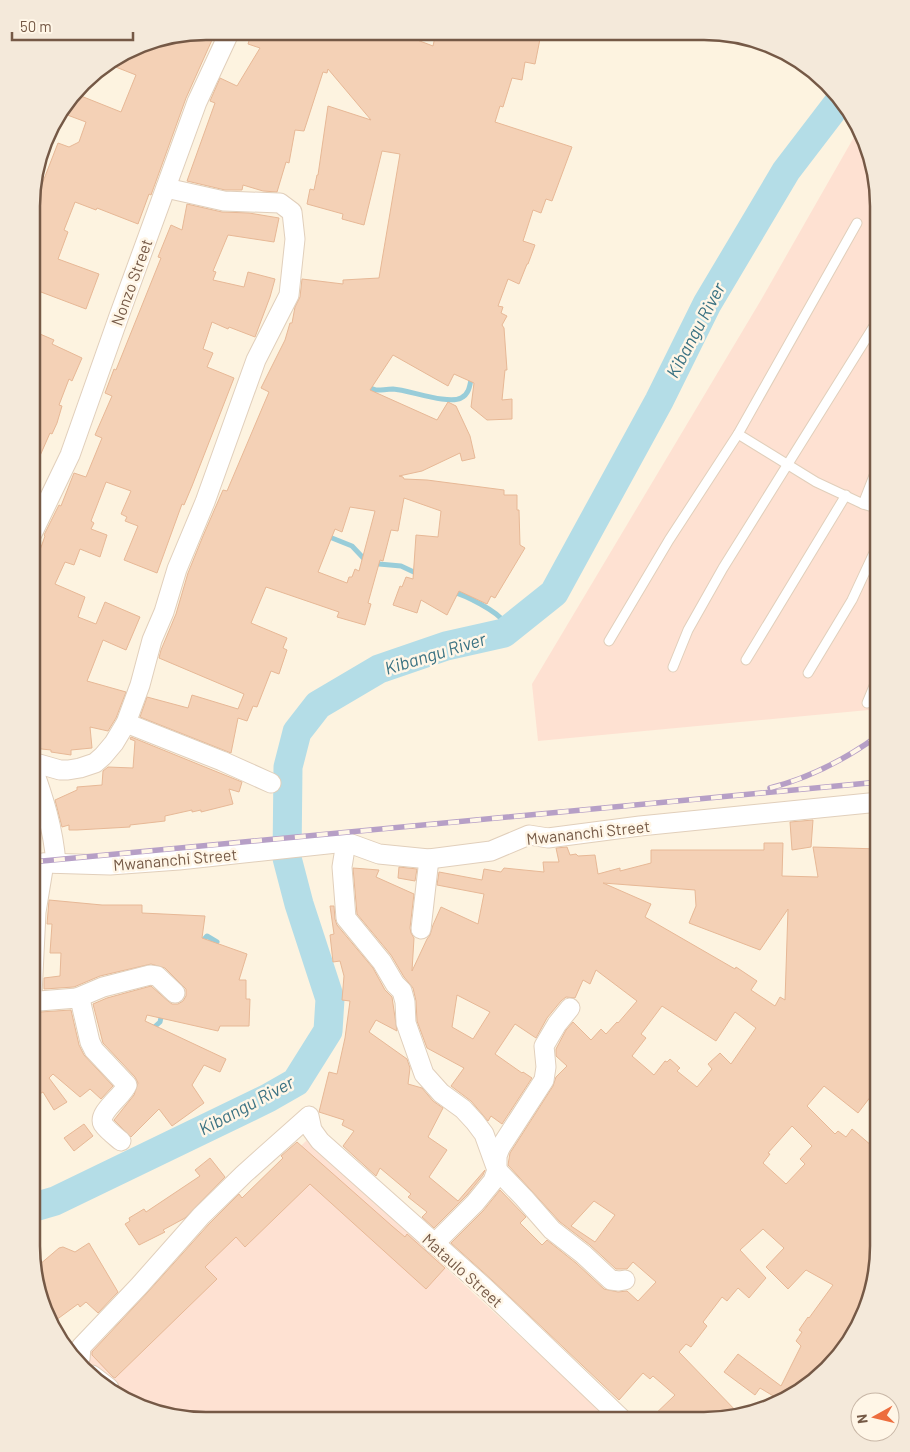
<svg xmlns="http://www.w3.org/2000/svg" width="910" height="1452" font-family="Barlow,sans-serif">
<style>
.commercial{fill:#fee1d2}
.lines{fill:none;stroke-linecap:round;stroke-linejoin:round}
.stream{stroke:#99cdd9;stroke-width:5}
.river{stroke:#b4dde7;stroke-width:29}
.building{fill:#f4d1b6;stroke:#e7b896;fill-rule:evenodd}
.lane-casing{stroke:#e1cfbb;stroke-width:11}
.street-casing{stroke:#e1cfbb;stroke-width:21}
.lane{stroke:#fff;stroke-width:9}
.street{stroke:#fff;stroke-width:19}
.rail-casing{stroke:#b69fc6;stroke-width:5.5}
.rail{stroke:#fff6e7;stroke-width:4;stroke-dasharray:11;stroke-linecap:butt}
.labels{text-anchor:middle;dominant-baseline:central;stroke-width:5;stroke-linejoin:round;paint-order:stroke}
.street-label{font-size:16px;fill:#755946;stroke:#fff6e7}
.water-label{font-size:18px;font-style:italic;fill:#3c7383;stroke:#fff6e7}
.rim{fill:none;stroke:#755946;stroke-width:2.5}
</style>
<rect width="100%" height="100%" fill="#fdf3e0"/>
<!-- commercial -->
<g class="commercial">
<polygon points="858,130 866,139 879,206 879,709 538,741 532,684 761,300"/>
<polygon points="307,1140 611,1420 183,1419 133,1398 84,1358"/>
</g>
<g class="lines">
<!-- stream -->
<g class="stream">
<path d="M367 386C377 393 381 389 393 389 409 390 448 405 461 398 470 394 470 383 472 375"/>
<polyline points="327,536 352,546 368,563 401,566 418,574"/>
<path d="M453 592C465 595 497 611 504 622 505 624 506 627 506 630L504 633"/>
<polyline points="200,944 207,936 217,942"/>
<polyline points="151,1030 160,1022 162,1013"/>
</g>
<!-- river -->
<polyline class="river" points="31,1208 55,1201 268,1098 296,1082 328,1031 330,999 299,904 287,858 288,767 297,732 318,705 379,669 446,646 504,633 554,593 659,401 707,304 786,171 838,103"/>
</g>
<!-- building -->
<g class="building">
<polygon points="206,31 216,31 186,98 151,195 149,194 138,224 97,208 96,210 75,202 64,230 68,232 58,259 99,274 86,309 33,289 33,195 37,197 58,143 69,147 79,142 86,122 62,113 76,94 121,112 136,75 108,64 139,44"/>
<path d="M252 31 405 32 404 35 433 46 436 32H506L540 39 535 64 525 62 522 80 512 78 503 107 500 106 495 122 572 147 552 201 546 199 541 213 533 210 523 241 535 245 528 264H527L519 284 508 279 498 306 503 307 501 313 507 316 502 325 504 328 507 370H505L502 400 512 399V419L487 420 471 407 474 383 454 374 448 386 393 355 370 390 437 420 448 402 456 406 470 436 475 458 462 461 460 453 422 471 399 476 403 477 404 479 427 480 504 490V495H517V510H519L520 545 525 548 495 598 491 596 487 604 459 591 447 615 421 600 417 613 393 605 400 586 402 587 406 577 413 579 416 535 438 537 441 511 404 498 398 531 391 530 383 561 380 560 368 603 371 604 365 625 337 617 339 612 266 587 251 623 287 638 283 648 287 650 279 674 271 671 257 707 253 706 247 721 238 718 231 753 140 717 147 697 188 708 192 695 238 709 244 694 159 658 161 650 176 614 188 573 203 536 223 490 227 491 269 392 261 388 285 340 290 323H292L295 307 300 297 302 279 343 284V280L379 278 400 154 382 151 364 225 342 219 343 214 307 204 310 189 314 190 317 175H318L328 106 371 120 328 69 327 73 323 72 304 131 295 130 289 163 286 162 277 192 263 191 243 185 242 190H225L187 181 215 103 210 101 220 78 237 86 260 48 248 44ZM350 507 375 511 359 571 355 569 352 577H349L347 583 318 572 335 529 342 532Z"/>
<polygon points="187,204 222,212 249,213 279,218 274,242 228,235 213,271 216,272 213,280 244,287 248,272 275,279 270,297 255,337 229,327 228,329 212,322 203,349 213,353 207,367 234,378 192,486 184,505 182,504 157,573 124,560 138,526 125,521 127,517 121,514 131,491 106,482 91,521 94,523 91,529 107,535 100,557 80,549 74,565 65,562 55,584 85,597 78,617 96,624 105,602 140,617 126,650 103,640 87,681 126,692 116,718 108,731 90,727 92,748 71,750 71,755 51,752 51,750 32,748 32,658 40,640 32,635 32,563 40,550 45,536 44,535 59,505 61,506 74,473 86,477 102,438 95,435 112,396 105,393 114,369 116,370 161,258 158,257 171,225 182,230"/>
<polygon points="33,331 54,340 52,344 82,358 72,381 69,379 59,405 62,406 57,423 52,434 50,433 32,474"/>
<polygon points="131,737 242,782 239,792 229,789 233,804 201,812 201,810 192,812 192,810 165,816 165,821 130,825 130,827 77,830 69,830 69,825 62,827 55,800 77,790 77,787 102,785 103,771 108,767 133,768 135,741 130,739"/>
<polygon points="813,820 811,847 792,850 790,822"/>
<path d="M764 843H783L782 876 818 877 813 847 879 849 878 1087 858 1113 824 1086 807 1106 835 1134 838 1131 846 1137 852 1129 878 1151V1258L873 1287 869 1302 843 1352 770 1408 775 1397 760 1388 755 1395 724 1372 738 1354 781 1386 801 1346 796 1341 802 1332 799 1330 808 1317 809 1318 833 1285 806 1270 788 1289 766 1267 784 1248 763 1229 740 1250 766 1278 749 1298 738 1288 727 1301 722 1297 703 1322 707 1326 691 1347 686 1344 679 1352 739 1414 704 1421H648L675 1395 653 1376 650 1379 643 1373 619 1400 492 1280 451 1243 483 1211 500 1190 526 1217 520 1223 542 1245 547 1240 576 1263 604 1289 618 1292 627 1291 638 1301 656 1282 633 1262 627 1269H616L590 1245 560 1222 508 1165 510 1153 553 1086 556 1077 567 1066 556 1056V1049L566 1030 573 1022 591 1040 601 1029 606 1034 617 1022 618 1023 637 1001 596 970 590 984 583 980 575 998 566 997 561 1001 547 1018 536 1038 515 1024 495 1054 522 1073 523 1072 532 1078 502 1124 491 1116 488 1121 471 1101 451 1086 464 1068 427 1048 417 1021 416 1001 413 988 404 977 391 955 357 914 353 868 379 870 376 877 414 894 410 928 411 933 414 938 412 971 427 939 430 935 433 925 441 907 478 924 484 894 437 885 439 872 482 880 484 869 501 872 504 868 544 872 543 862H559L556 848 567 847 570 855 576 854 578 856 595 855 598 874 620 868V871L651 863V850H764ZM603 883 695 890 696 906 689 923 760 950 788 909 785 1000 780 997 775 1006 751 990 757 981 736 967 735 969 645 917 651 904ZM457 995 490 1012 473 1039 452 1027ZM662 1006 716 1041 735 1012 756 1028 731 1064 720 1053 708 1064 712 1069 697 1087 677 1071 680 1068 670 1059 667 1062 665 1061 654 1075 632 1056 646 1038 641 1034ZM792 1126 812 1146 800 1159 805 1164 786 1184 763 1163 770 1154 768 1153ZM594 1201 615 1215 595 1242 571 1226Z"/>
<polygon points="399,867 417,869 415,881 398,878"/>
<polygon points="49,900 102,905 142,905 142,913 205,916 202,938 247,954 239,980 246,980 246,999 250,999 249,1026 220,1026 218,1031 147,1015 145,1021 226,1059 220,1072 204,1065 192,1085 204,1103 172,1126 159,1109 131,1137 114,1120 134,1095 138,1083 135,1077 103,1043 93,1004 107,998 151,986 168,1001 172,1004 178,1004 183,1001 186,996 186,989 165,968 151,964 100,976 74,987 44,989 44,978 60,976 61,953 50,953 52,924 47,924"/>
<polygon points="330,906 334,906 335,919 337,925 373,968 385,990 392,997 397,1031 376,1020 369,1032 407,1059 410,1068 408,1084 422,1088 433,1101 443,1108 428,1137 447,1150 429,1177 458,1201 485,1170 483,1175 467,1195 434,1228 422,1217 427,1212 408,1197 411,1194 380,1168 376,1176 343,1146 354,1131 342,1125 344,1120 319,1112 329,1072 337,1074 345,1038 350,1001 342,1000 344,976 340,961 333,962 330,935 334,934"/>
<polygon points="71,1010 79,1045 84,1055 113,1086 101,1099 90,1089 80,1097 53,1074 49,1078 67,1102 54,1110 43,1092 31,1099 32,1011 40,1012"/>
<polygon points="84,1124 93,1136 74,1151 64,1138"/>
<polygon points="297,1142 392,1226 405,1237 407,1234 445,1268 426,1289 310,1184 245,1247 236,1237 205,1267 217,1279 115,1378 113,1377 92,1355 92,1352 147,1293 209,1224 239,1194 242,1198 283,1158 281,1156"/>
<polygon points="210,1158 225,1177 185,1218 163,1230 165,1232 139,1245 125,1224 130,1221 129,1218 144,1209 146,1212 200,1176 195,1170"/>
<polygon points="89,1243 118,1292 98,1313 86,1302 80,1307 78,1304 52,1323 44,1313 36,1272 42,1269 39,1265 59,1248 63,1247 75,1252"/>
</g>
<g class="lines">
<!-- lane casing -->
<g class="lane-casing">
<g id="lane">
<polyline points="738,434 816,482 863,504 879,509"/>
<polyline points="863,504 879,463"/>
<polyline points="609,641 669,540 738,434 857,223"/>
<polyline points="746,660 846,495"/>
<polyline points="673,667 688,630 723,568 879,318"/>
<polyline points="808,673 852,600 879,542"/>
<polyline points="867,703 879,674"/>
</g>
</g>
<!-- street casing -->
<g class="street-casing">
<g id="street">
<polyline points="32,534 70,455 119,316 197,102 230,31"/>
<polyline points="126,723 222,761 271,783"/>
<polyline points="32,762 60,770 68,770 80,768 95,763 103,756 114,743 126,723 140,685 152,640 164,612 177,569 205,502 256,360 289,295 295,239 292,212 280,203 224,201 166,188"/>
<path d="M32 766C44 799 53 828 56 863"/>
<polyline points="346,842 342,867 346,918 382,962 395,984 402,991 405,1002 406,1023 424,1074 441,1093 463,1109 475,1122 484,1134 497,1170 524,1198 552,1230 583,1254 611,1280 619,1281 625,1280"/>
<path d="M44 863 36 912 32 995 34 1000 39 1001 77 998 80 999 90 1042 94 1050 127 1085C123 1096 97 1113 103 1124 107 1130 115 1136 121 1141"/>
<polyline points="32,864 44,863 110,865 179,860 346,842 379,854 429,859 491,851 529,835 548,838 640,826 879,802"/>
<polyline points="421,929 429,859"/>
<polyline points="77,998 103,987 150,975 157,976 175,993"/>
<polyline points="434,1244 475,1203 493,1181 497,1170 497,1156 500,1148 544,1080 546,1067 544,1046 557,1024 570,1008"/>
<polyline points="80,1359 81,1347 139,1286 201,1216 244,1174 309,1116 312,1130 320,1141 485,1288 624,1421"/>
<polyline points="92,1375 109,1388"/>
</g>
</g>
<!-- lane -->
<use href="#lane" class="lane"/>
<!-- street -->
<use href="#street" class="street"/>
<!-- rail casing -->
<g class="rail-casing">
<g id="rail">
<path d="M770 788C809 778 846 759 879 735"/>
<polyline points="32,862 879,782"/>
</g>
</g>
<!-- rail -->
<use href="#rail" class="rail"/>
</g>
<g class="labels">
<!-- street labels -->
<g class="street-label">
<text transform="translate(131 282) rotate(-70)">Nonzo Street</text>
<text transform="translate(588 832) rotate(-6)">Mwananchi Street</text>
<text transform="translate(175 859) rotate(-5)">Mwananchi Street</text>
<text transform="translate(463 1270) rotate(42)">Mataulo Street</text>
</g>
<!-- water labels -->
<g class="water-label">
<text transform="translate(695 330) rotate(-62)">Kibangu River</text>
<text transform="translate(435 653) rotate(-17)">Kibangu River</text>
<text transform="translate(246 1105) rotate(-28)">Kibangu River</text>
</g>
</g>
<!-- crop -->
<path d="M0 0H910V1452H0ZM206 40H704A166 166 0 0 1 870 206V1246A166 166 0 0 1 704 1412H206A166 166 0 0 1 40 1246V206A166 166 0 0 1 206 40Z" fill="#f4e9da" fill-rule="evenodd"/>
<path class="rim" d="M206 40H704A166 166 0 0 1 870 206V1246A166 166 0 0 1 704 1412H206A166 166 0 0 1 40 1246V206A166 166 0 0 1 206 40Z"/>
<!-- north arrow -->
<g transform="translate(875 1417) rotate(262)"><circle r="24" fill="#fff6e7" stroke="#c8b7a7"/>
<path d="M0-4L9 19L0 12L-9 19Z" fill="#ed6d3e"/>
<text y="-8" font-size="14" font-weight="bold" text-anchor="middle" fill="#755946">N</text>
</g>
<!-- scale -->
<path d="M12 32v8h121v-8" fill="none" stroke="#755946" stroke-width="2.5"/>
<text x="20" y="32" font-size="15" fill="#755946" stroke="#fff6e7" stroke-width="4" paint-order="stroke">50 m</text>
</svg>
